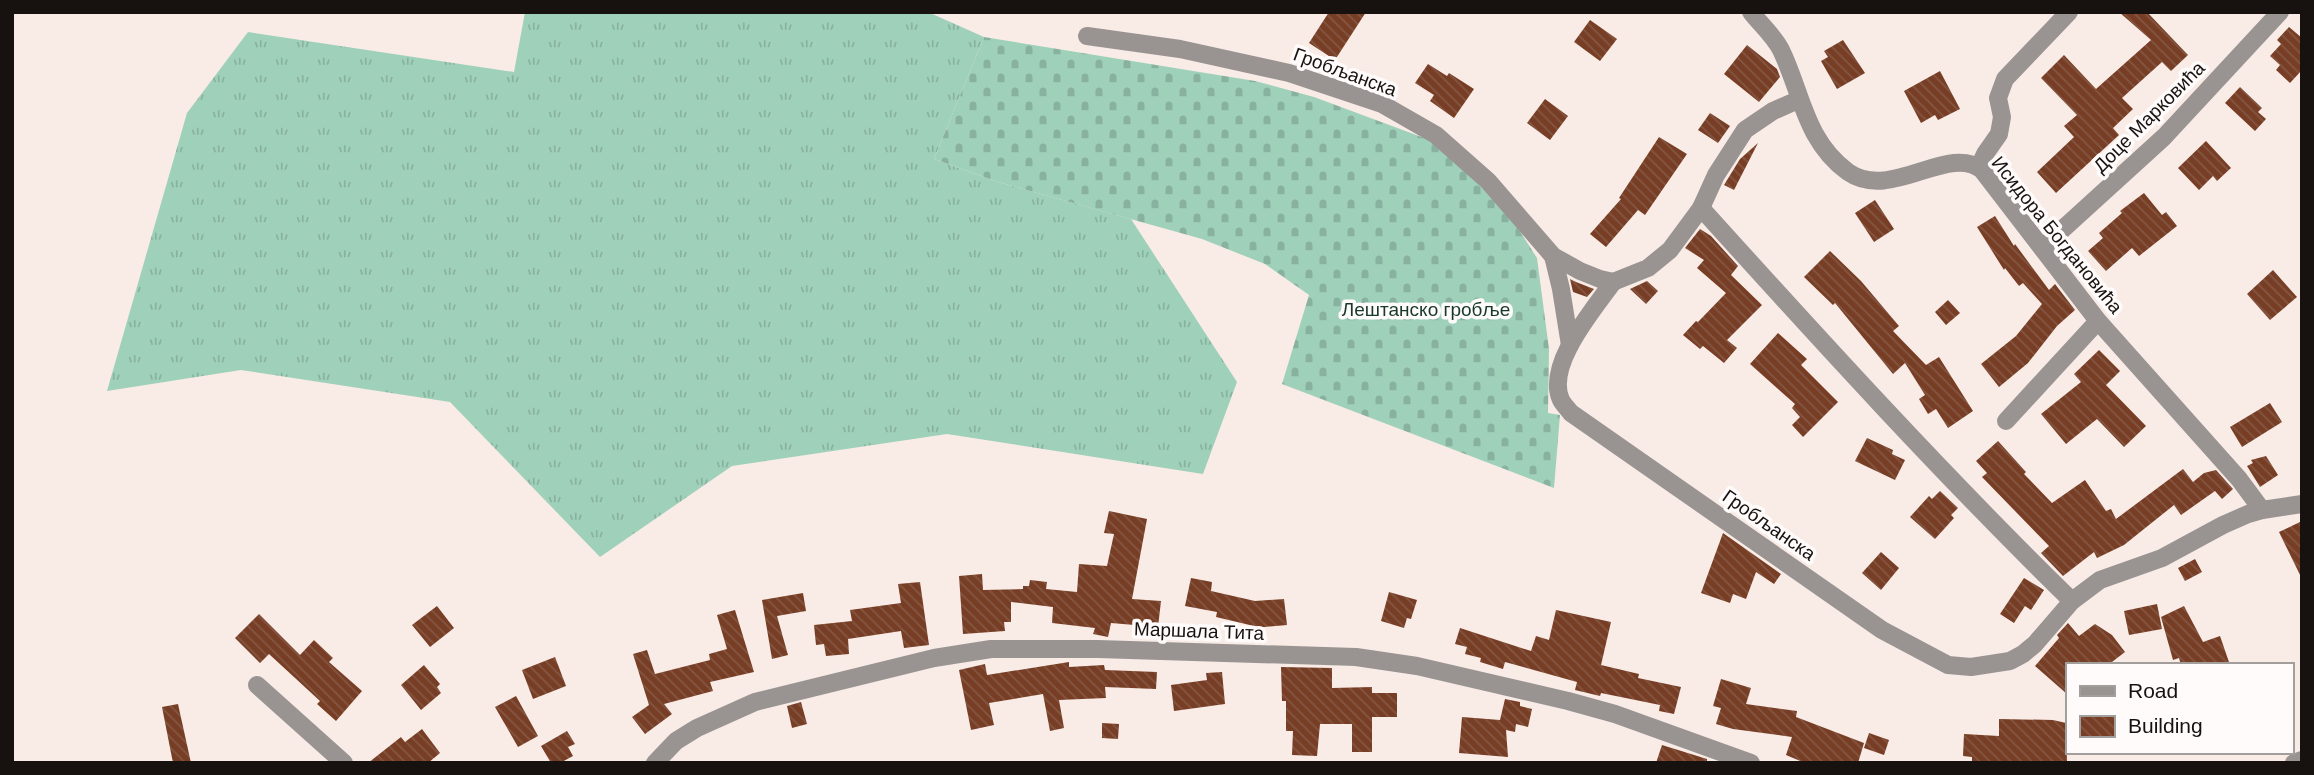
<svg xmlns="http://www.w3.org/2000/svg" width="2314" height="775" font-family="Helvetica,sans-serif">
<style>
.grass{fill:url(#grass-tufts)}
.cemetery{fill:url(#cemetery-stones)}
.building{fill:url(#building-back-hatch)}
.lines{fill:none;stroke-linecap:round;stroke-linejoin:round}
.minor{stroke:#999492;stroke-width:18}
.labels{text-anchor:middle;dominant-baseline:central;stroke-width:7;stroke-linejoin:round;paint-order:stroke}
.street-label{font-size:19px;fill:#171210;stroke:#fefbfa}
.park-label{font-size:19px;fill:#17392b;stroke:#fefbfa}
</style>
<defs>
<pattern id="grass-tufts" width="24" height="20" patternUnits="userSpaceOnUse" patternTransform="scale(1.75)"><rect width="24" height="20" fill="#9fd1ba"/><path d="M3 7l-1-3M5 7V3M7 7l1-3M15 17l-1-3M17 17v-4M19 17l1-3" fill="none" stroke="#88b29f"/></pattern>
<pattern id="cemetery-stones" width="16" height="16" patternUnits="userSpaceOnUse" patternTransform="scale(1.75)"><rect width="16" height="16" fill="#9fd1ba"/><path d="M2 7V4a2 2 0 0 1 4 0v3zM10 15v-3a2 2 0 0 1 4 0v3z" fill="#88b29f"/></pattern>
<pattern id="building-back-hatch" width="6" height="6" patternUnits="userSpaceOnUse" patternTransform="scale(1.75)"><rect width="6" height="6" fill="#773e25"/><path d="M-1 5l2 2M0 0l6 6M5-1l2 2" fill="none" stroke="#845642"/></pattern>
</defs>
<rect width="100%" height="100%" fill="#f9ebe6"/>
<!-- grass -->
<polygon class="grass" points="525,12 928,12 984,37 934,159 998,182 1131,219 1237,382 1203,474 947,434 732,466 600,557 450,402 241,370 107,391 187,113 248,32 514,72"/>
<!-- cemetery -->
<polygon class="cemetery" points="984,37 1255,81 1314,97 1427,139 1457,159 1512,219 1537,258 1549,349 1548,413 1560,415 1554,488 1282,384 1309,295 1265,264 1202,239 998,182 934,159"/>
<!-- building -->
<g class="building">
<polygon points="1329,12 1366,12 1335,60 1309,43"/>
<polygon points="2119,12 2147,12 2188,55 2171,71 2162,62 2122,98 2133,109 2113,128 2119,135 2056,193 2037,172 2074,137 2064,126 2077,115 2041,78 2064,55 2096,89 2151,40"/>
<polygon points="1590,20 1617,39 1600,61 1574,42"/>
<polygon points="2289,27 2302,38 2302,70 2290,83 2276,70 2280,65 2270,56 2281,44 2277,40"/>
<polygon points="1843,40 1865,73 1837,89 1821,61 1828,57 1824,51"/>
<polygon points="1747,45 1777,69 1780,77 1759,102 1724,74"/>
<polygon points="1428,64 1447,76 1449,73 1474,89 1454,118 1430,101 1434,95 1415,83"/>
<polygon points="1940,71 1960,109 1938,120 1935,115 1921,123 1904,91"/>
<polygon points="2240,87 2262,108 2258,112 2266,119 2255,131 2225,103"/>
<polygon points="1545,99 1568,116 1550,140 1527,123"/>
<polygon points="1710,113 1730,126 1718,143 1698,130"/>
<polygon points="1659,137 1687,154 1645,215 1638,210 1606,247 1590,234 1621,199 1619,198"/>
<polygon points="2206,141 2231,168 2217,181 2213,176 2199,190 2178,168"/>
<polygon points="1758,143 1734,190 1724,185 1740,159"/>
<polygon points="2144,193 2162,215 2166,212 2177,226 2139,256 2132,248 2106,271 2088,251 2103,238 2099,233 2122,213 2120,211"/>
<polygon points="1875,200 1894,229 1874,242 1855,213"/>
<polygon points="1995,216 2014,246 2015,244 2049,290 2055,284 2075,310 2057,326 2028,363 1999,387 1981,364 2016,336 2042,304 2023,283 2019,286 2005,268 2004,270 1977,227"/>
<polygon points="1700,229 1711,236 1738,266 1731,275 1762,305 1727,340 1737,348 1724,363 1703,346 1700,349 1683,335 1696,321 1698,322 1726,293 1697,268 1704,260 1685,248"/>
<polygon points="1830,251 1861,281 1899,326 1893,331 1926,365 1939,357 1973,411 1948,428 1936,409 1928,414 1919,399 1925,395 1905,363 1893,374 1835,303 1833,305 1804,277"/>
<polygon points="2273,270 2297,297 2270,320 2247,294"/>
<polygon points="1570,279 1576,282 1594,289 1587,297 1573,292"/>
<polygon points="1647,281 1658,291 1646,304 1630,289"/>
<polygon points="1948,300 1960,313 1946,325 1935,312"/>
<polygon points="1778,333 1807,359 1801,365 1838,402 1803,437 1792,425 1800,417 1792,408 1795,404 1750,364"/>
<polygon points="2099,350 2120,371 2106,385 2146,426 2124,447 2097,419 2066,444 2041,414 2081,382 2074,374"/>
<polygon points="2270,403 2282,422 2242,447 2230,427"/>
<polygon points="1867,438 1893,450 1892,454 1905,460 1895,480 1855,461"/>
<polygon points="1998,441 2026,472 2024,474 2052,503 2085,480 2106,511 2111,509 2116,519 2183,469 2193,482 2204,473 2216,470 2233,489 2222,499 2215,491 2181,515 2174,505 2124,545 2097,558 2094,552 2063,576 2041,553 2049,546 1982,477 1987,473 1976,461"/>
<polygon points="2266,456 2278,475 2260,487 2247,466 2253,463 2251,460"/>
<polygon points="1940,491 1958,508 1951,515 1954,518 1935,539 1910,517 1929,496 1932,499"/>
<polygon points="1109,511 1147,519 1132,599 1161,601 1158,627 1111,623 1108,637 1093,634 1095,628 1052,623 1053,607 1011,602 1011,622 1004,622 1005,631 963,634 959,576 982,574 983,590 1023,589 1023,586 1029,586 1030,580 1047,582 1046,589 1077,592 1079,564 1107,566 1114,534 1104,533"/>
<polygon points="2302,521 2302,579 2279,532"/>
<polygon points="1723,533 1781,574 1774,584 1756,572 1746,599 1733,594 1730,603 1701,593"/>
<polygon points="1881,552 1899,568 1881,590 1862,573"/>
<polygon points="2195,559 2202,572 2185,581 2178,568"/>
<polygon points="1191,578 1212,582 1211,591 1255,601 1284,599 1287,625 1254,628 1254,626 1216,617 1217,612 1185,606"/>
<polygon points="2024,578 2044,590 2031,610 2025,606 2014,623 2000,614"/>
<polygon points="920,582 929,645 904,648 901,631 848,639 849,654 826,656 824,644 816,645 814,625 852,621 850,610 901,603 898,584"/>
<polygon points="1389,592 1417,600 1411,619 1407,618 1404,628 1381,621"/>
<polygon points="803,593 806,611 777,616 788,655 772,659 762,600"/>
<polygon points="2157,604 2162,629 2129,635 2124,611"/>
<polygon points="437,606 454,628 430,647 412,625"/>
<polygon points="2184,606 2203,642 2220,636 2230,665 2181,665 2179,658 2173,660 2161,617"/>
<polygon points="735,610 754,672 710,682 713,691 664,704 672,714 645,734 632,717 649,705 633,654 647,650 655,674 710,660 709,654 727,649 717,615"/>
<polygon points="1556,610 1611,622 1601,665 1639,674 1638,678 1681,687 1674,714 1659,711 1660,705 1601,693 1600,696 1575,690 1577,682 1505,662 1503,669 1480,662 1481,658 1465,654 1467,647 1455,644 1460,628 1531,651 1536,636 1549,640"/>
<polygon points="259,614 300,655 314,640 333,658 329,662 362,691 336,721 317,704 320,701 269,654 260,663 235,638"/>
<polygon points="2068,623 2079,636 2095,624 2112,635 2125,652 2108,665 2067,665 2067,694 2035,666 2059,638 2057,635"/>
<polygon points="555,657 566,686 533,699 522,670"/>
<polygon points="1069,662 1069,667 1104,665 1105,670 1157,672 1156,689 1105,687 1106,698 1059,700 1064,728 1050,731 1043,694 989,703 994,725 971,730 959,670 985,664 987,675"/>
<polygon points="424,665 440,684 437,687 441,693 421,710 401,685"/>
<polygon points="1281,667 1332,668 1332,688 1372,687 1372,693 1397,693 1397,717 1372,717 1372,752 1352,752 1352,724 1320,724 1317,756 1292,755 1293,731 1286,731 1286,701 1282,701"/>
<polygon points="1222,672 1225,704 1174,711 1171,685 1207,680 1206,673"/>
<polygon points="1721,679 1751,688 1746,704 1797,711 1796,717 1864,743 1858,763 1805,763 1786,755 1792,737 1733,729 1716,724 1721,708 1713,706"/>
<polygon points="516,696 538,736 518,747 495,707"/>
<polygon points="1505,699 1520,702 1520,706 1532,709 1528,727 1516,724 1515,732 1506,730 1508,757 1459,753 1462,717 1500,720"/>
<polygon points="801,702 807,724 792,728 787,706"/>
<polygon points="178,704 191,763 173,763 162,707"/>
<polygon points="1999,719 2053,720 2066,723 2067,763 1972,762 1972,757 1963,756 1964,734 1999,736"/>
<polygon points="1102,723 1119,724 1118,739 1102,738"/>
<polygon points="422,729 440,753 428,763 368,763 401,737 405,742"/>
<polygon points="567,731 575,744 568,747 573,756 560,763 551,763 541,746"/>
<polygon points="1869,733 1889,740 1884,755 1864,748"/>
<polygon points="1662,745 1707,759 1707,763 1656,763"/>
</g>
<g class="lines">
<!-- minor -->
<g class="minor">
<path d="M1751 12C1761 25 1774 36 1781 50 1802 93 1805 141 1848 172 1891 202 1948 143 1982 170L2098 321 2239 479 2262 510"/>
<polyline points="1087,36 1180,49 1289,73 1382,104 1436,135 1488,181 1553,256 1580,271 1600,279 1613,282 1648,268 1670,250 1701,208 1716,175 1745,130 1773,111 1798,100"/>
<polyline points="1979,167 1985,154 1999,134 2002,117 1998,98 2005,79 2069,12"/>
<path d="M1701 208C1822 342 1943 475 2072 601"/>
<polyline points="2042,248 2164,137 2280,12"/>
<polyline points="1553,256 1561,289 1570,345"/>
<path d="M1613 282C1594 309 1545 365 1561 400 1563 404 1568 409 1571 413L1882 630 1948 665 1971 667 2010 661 2023 654 2035 644 2072 601 2100 580 2162 558 2223 525 2248 514 2262 510 2302 504"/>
<polyline points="2006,421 2098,321"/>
<polyline points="257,685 344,763"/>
<polyline points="655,763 676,741 697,728 755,702 934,658 991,649 1098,649 1356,657 1417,666 1568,701 1615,714 1751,763"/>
<polyline points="2294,763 2302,760"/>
</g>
</g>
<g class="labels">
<!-- street labels -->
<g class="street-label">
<text transform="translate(1345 72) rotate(20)">Гробљанска</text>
<text transform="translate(2149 117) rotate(-45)">Доце Марковића</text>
<text transform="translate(2057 235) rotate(51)">Исидора Богдановића</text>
<text transform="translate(1769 525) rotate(35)">Гробљанска</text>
<text transform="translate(1199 631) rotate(2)">Маршала Тита</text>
</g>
<!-- park labels -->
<g class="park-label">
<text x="1426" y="309">Лештанско гробље</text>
</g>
</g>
<!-- border -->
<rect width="2314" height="775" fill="none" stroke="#171210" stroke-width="28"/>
<!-- legend -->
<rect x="2066" y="663" width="228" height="91" fill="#fefbfa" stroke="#a29e9c" stroke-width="2"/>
<rect x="2080" y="686" width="35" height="10" fill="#999492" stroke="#a29e9c" stroke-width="2"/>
<text x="2128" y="698" font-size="21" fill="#171210">Road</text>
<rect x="2080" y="716" width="35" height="21" fill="url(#building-back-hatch)" stroke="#a29e9c" stroke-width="2"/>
<text x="2128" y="733" font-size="21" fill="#171210">Building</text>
</svg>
